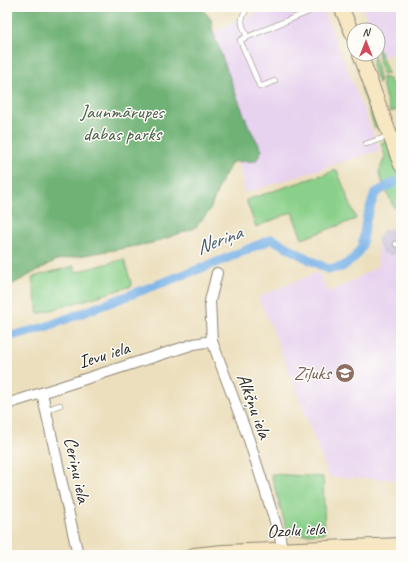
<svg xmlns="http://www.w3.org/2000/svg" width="408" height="562" font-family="Caveat,sans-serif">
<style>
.built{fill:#e7d2ef}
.industrial{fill:#c8bfd8}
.green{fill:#8ad08a;stroke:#5a7e5a}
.forest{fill:#6fb276;stroke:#4d6e50}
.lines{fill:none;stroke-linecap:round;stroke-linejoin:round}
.canal{stroke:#76b0e7;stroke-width:9}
.lane-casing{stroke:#8c8574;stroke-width:6}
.street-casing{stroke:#8c8574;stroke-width:12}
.secondary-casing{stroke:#8c8574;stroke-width:16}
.lane{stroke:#fff;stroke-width:5}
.street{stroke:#fff;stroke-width:10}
.secondary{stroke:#f7e8c3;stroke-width:14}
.labels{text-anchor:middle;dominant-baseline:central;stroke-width:3;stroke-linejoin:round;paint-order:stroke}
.park-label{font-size:19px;fill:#485d48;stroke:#fdfcf7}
.street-label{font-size:19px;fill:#2b2b2b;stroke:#fdfcf7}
.education-label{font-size:19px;fill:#785e54;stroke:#fdfcf7;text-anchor:end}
.water-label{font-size:20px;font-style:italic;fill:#455a6d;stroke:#fdfcf7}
</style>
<rect width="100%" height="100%" fill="#fdfcf7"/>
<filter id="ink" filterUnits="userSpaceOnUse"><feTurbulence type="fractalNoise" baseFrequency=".025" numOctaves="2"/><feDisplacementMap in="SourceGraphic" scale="8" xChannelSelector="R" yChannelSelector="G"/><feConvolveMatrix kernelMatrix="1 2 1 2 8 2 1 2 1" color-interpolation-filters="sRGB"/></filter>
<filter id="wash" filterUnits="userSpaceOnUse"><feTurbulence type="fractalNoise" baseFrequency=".012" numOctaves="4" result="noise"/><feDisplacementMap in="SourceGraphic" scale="16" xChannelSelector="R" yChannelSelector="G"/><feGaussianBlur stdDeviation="0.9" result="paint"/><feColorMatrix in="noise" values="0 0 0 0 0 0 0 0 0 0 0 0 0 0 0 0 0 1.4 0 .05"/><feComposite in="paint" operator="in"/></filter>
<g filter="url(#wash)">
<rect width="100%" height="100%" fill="#ecdfbd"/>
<!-- built -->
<g class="built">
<polygon points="278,7 322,7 380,150 245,193 213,32 268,8 270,11"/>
<polygon points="362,7 401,7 401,52 382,57 378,47 378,30 371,30"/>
<polygon points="377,240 377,244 391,256 401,253 401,480 329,477 277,340 258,297 318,272 328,292 349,283 378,266"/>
</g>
<!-- industrial -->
<polygon class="industrial" points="394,228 401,233 401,253 391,256 382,253 377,240 383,230"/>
<!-- green -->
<g class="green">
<polygon points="378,47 388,73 382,74 378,54"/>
<polygon points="372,54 374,54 380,82 378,83 372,65 374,58"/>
<polygon points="361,73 382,125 375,128 362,90"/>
<polygon points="382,77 389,79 397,95 401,109 390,112 383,88"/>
<polygon points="385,141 388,143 401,181 401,216 393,206 380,177 379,172 385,156 381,143"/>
<polygon points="337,170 356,219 302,239 292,212 256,227 246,200"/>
<polygon points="124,259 132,286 38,314 32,277 74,266 76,272"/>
<polygon points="271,474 323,477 325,533 288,535"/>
</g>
<!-- forest -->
<polygon class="forest" points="7,7 191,7 202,9 211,19 213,32 235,92 249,127 262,150 256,161 232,162 219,186 210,210 195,228 153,243 57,260 11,285 7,290"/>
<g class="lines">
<!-- canal -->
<polyline class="canal" points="7,337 45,327 220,261 272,239 310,260 328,269 342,267 354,258 362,247 366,220 375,193 395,182"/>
</g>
</g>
<g filter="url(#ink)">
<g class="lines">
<!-- lane casing -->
<g class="lane-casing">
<g id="lane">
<path d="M247 37C241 23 239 20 248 7"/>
<polyline points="275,81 260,87 240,40 308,12 306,7"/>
<polyline points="366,144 389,136"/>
<polyline points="396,244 401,246"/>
<polyline points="46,410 60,405"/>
</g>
</g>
<!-- street casing -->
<g class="street-casing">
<g id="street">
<polyline points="217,273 210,301 212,341 249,440 280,537 282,550"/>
<polyline points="42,393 78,555"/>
<polyline points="7,404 194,344 212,341"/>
</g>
</g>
<!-- secondary casing -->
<g class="secondary-casing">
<g id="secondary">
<polyline points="341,7 354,37"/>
<polyline points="360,54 401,165"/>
<polyline points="194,555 223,552 401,545"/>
</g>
</g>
<!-- lane -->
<use href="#lane" class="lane"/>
<!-- street -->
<use href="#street" class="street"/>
<!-- secondary -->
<use href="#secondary" class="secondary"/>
</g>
</g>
<!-- icons -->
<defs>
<g id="school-disc" transform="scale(1)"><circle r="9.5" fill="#8d6e63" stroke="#fdfcf7"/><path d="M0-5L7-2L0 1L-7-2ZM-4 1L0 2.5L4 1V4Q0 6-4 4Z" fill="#fff"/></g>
</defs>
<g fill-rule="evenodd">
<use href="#school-disc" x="345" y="373"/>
</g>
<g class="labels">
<!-- park labels -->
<g class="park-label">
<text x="122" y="112">Jaunmārupes<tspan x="122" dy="22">dabas parks</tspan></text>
</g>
<!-- street labels -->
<g class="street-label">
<text transform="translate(104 355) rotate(-17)">Ievu iela</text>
<text transform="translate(254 406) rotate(70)">Alkšņu iela</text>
<text transform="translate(77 470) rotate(78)">Ceriņu iela</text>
<text transform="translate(296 530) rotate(-3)">Ozolu iela</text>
</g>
<!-- education labels -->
<g class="education-label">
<text x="331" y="373">Zīļuks</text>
</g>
<!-- water labels -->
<g class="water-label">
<text transform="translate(219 240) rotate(-21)">Neriņa</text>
</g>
</g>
<!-- margin -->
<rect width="408" height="562" fill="none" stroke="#fdfcf7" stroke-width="24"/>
<!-- north arrow -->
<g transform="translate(366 42)"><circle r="19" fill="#fdfcf7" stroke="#a9a8a5"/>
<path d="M0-3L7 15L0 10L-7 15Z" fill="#d1495b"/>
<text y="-6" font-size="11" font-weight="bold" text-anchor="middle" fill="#2b2b2b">N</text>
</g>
</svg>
